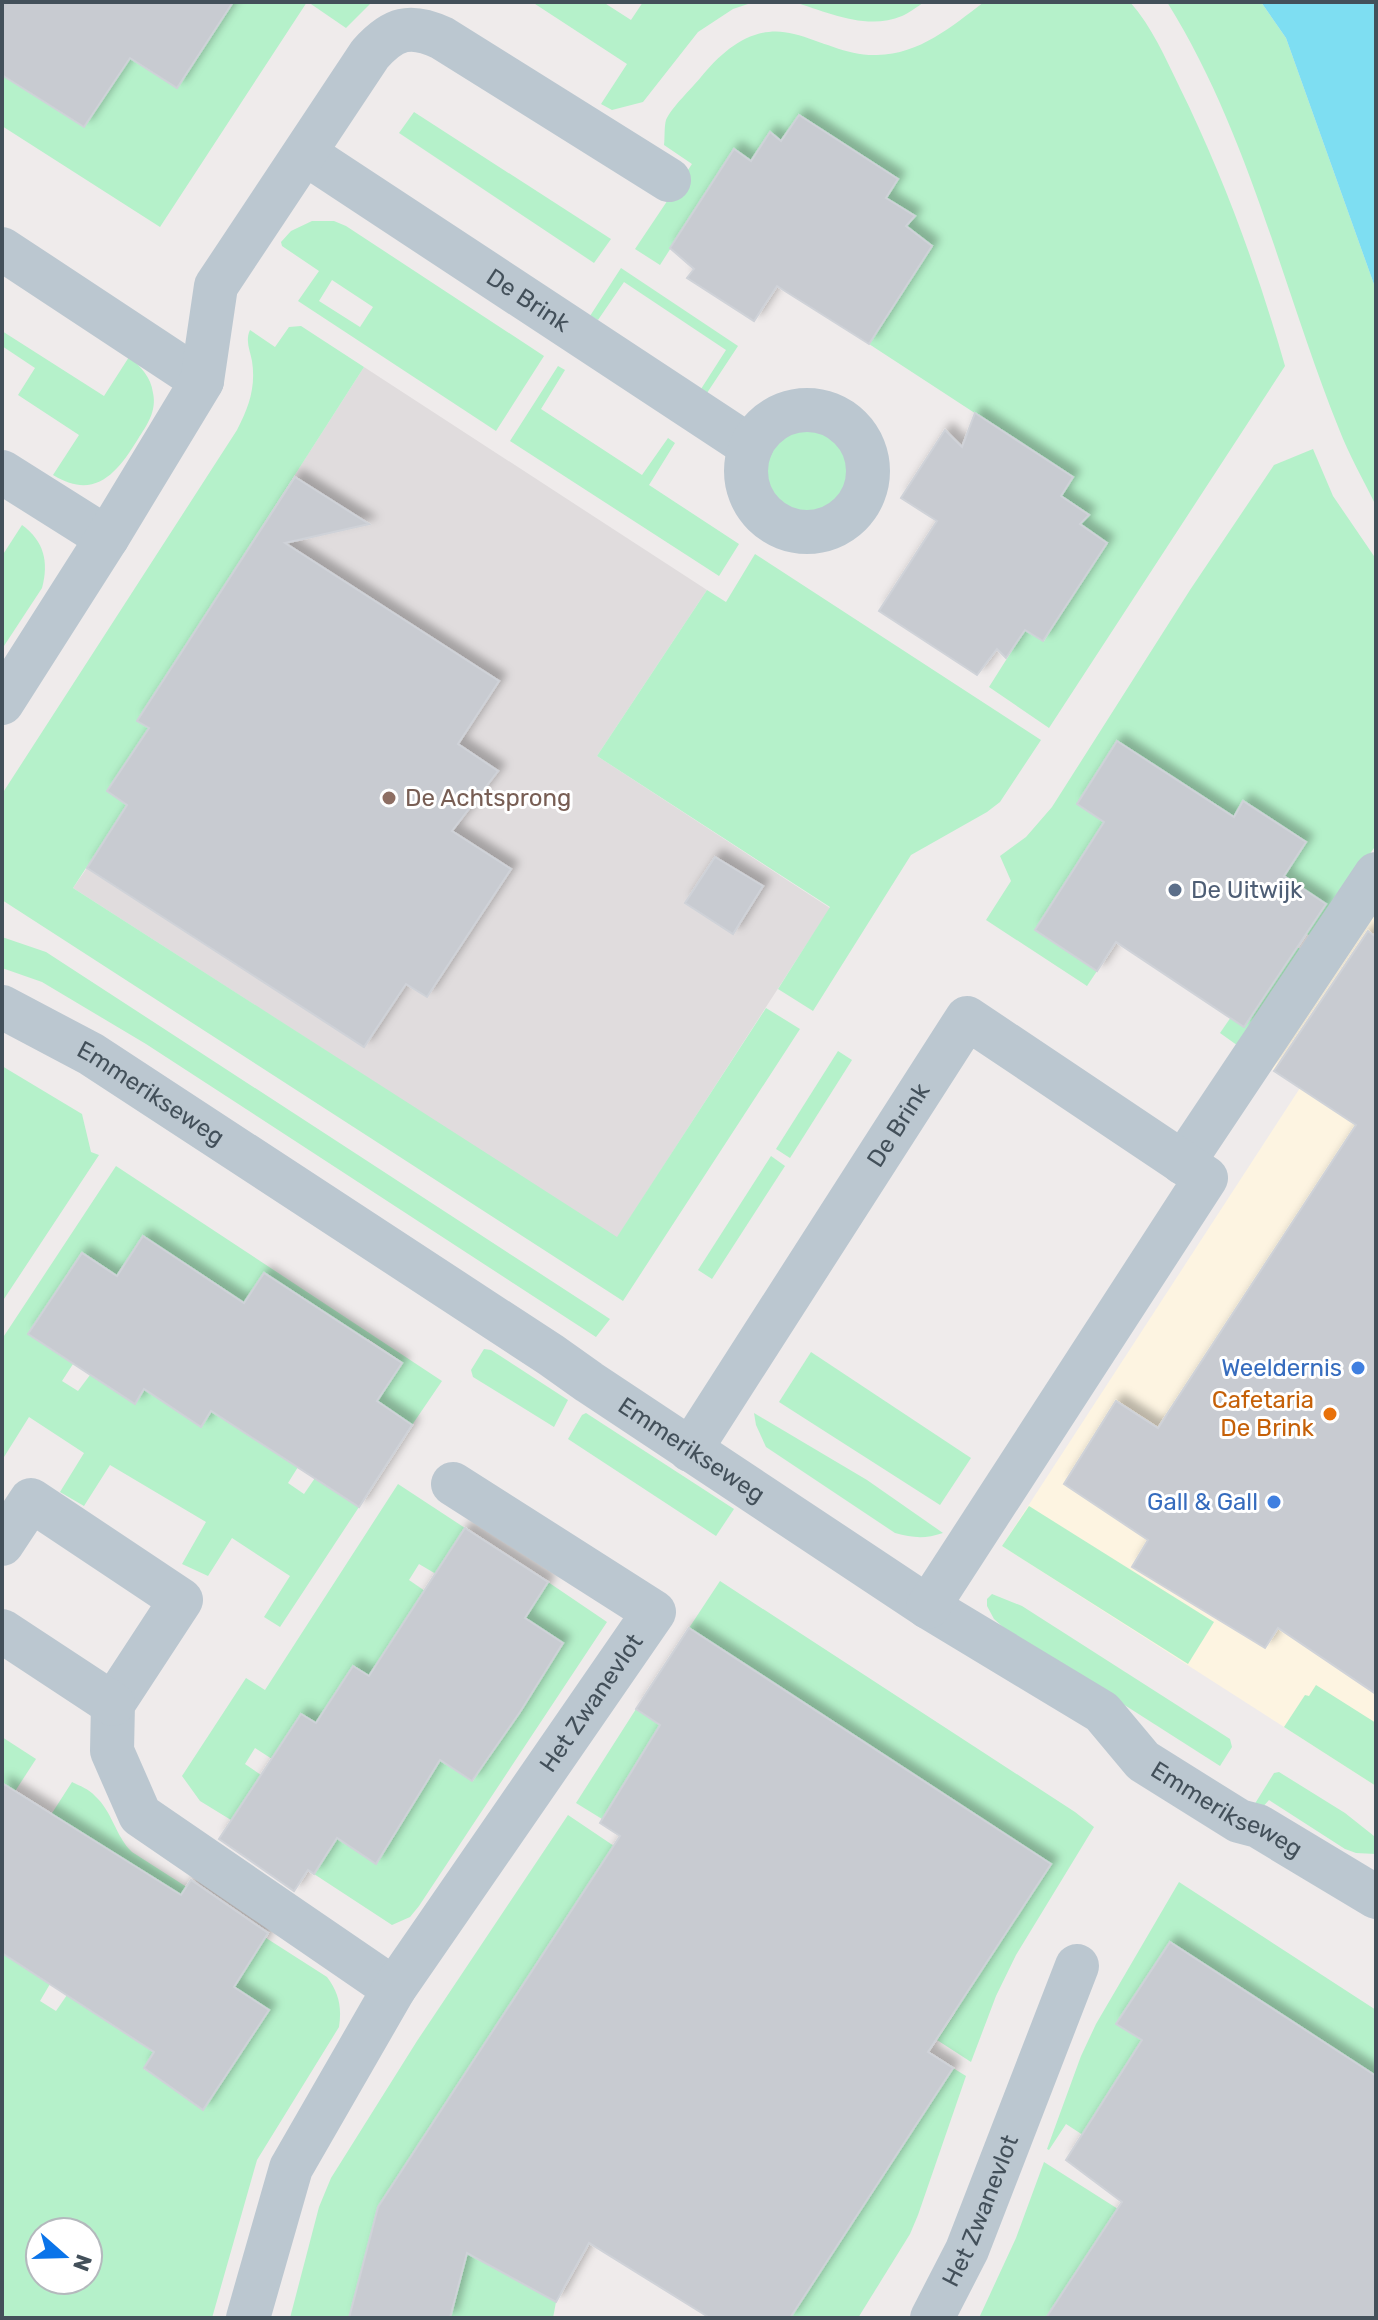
<svg xmlns="http://www.w3.org/2000/svg" width="1378" height="2320" font-family="Rubik,sans-serif">
<style>
.commercial{fill:#fdf4e1}
.education{fill:#e0dcdd}
.green{fill:#b5f1ca;fill-rule:evenodd}
.water{fill:#7edef2}
.building{fill:#c8cbd1;stroke:#cfd2d8;stroke-width:2;filter:url(#shadow)}
.lines{fill:none;stroke-linecap:round;stroke-linejoin:round}
.street{stroke:#bbc7d0;stroke-width:44}
.education-dot{fill:#8d6e63;stroke:#fff;stroke-width:3}
.service-dot{fill:#5c6f8a;stroke:#fff;stroke-width:3}
.shop-dot{fill:#3f7fe0;stroke:#fff;stroke-width:3}
.food-dot{fill:#e8710a;stroke:#fff;stroke-width:3}
.labels{text-anchor:middle;dominant-baseline:central;stroke-width:6;stroke-linejoin:round;paint-order:stroke}
.street-label{font-size:24px;fill:#43505a;stroke:#fff}
.education-label{font-size:24px;fill:#785e54;stroke:#fff;text-anchor:start}
.service-label{font-size:24px;fill:#4e5e75;stroke:#fff;text-anchor:start}
.shop-label{font-size:24px;fill:#366cbe;stroke:#fff;text-anchor:end}
.food-label{font-size:24px;fill:#c56008;stroke:#fff;text-anchor:end}
</style>
<defs>
<filter id="shadow"><feDropShadow dx="7" dy="-7" stdDeviation="4" flood-color="#0004"/></filter>
</defs>
<rect width="100%" height="100%" fill="#efebeb"/>
<!-- commercial -->
<polygon class="commercial" points="1376,906 1376,1786 1002,1546 1300,1088 1269,1067"/>
<!-- education -->
<polygon class="education" points="364,367 707,590 597,756 830,908 617,1238 73,888 87,868 107,791 137,721"/>
<!-- green -->
<g class="green">
<polygon points="233,2 307,2 160,227 2,126 2,59 46,103 84,127 130,58 177,88"/>
<polygon points="308,2 372,2 346,28"/>
<polygon points="532,2 603,2 631,20 643,2 754,2 733,9 698,32 643,102 612,110 601,104 627,64"/>
<path d="M794 2H924C917 7 909 13 902 16 867 31 827 12 794 2Z"/>
<path d="M984 2H1130C1152 27 1165 57 1179 86 1223 175 1258 271 1285 366L1049 728 989 687 1025 630 1044 641 1106 543 1080 524 1089 514 1061 496 1073 477 869 344 932 246 906 226 915 216 886 198 897 180 799 115 781 141 770 132 751 161 734 149 660 265 635 249 692 164 664 145C665 138 664 127 666 120 671 108 692 88 701 77 724 49 755 23 794 34 822 41 847 56 877 55 920 54 951 27 984 2Z"/>
<path d="M1167 2H1261L1286 38 1376 290V506C1364 481 1349 455 1339 429 1282 287 1249 133 1167 2Z"/>
<polygon points="414,112 611,239 594,263 399,133"/>
<path d="M312 221H334L346 226 544 356 496 431 298 301 319 271 282 246 281 242 291 231ZM332 280 373 307 360 327 319 301Z"/>
<polygon points="621,268 738,346 707,393 701,389 726,350 624,282 598,320 590,316"/>
<path d="M301 326 364 367 138 720 149 728 107 791 127 805 73 888 617 1237 766 1008 800 1029 623 1301 2 900V794L237 430C249 407 256 387 252 361 250 350 245 341 250 330L275 347 289 327Z"/>
<path d="M2 331 104 396 129 357C141 367 151 377 153 393 157 411 147 425 138 439 117 473 95 501 53 475L79 435 18 395 35 368 2 346Z"/>
<polygon points="558,366 565,370 541,409 642,475 668,438 675,443 649,485 739,544 719,576 510,441"/>
<circle cx="806" cy="471" r="43"/>
<polygon points="1313,449 1333,496 1376,559 1376,845 1313,938 1264,906 1306,841 1243,801 1233,817 1104,822 1035,930 1097,971 1087,986 986,920 1011,881 1000,856 1026,837 1052,807 1190,590 1274,465"/>
<path d="M22 525C44 541 49 562 42 588L2 649V556Z"/>
<polygon points="755,554 1041,740 1000,802 987,812 911,855 813,1011 778,989 830,907 597,756 707,590 726,602"/>
<polygon points="1256,920 1305,952 1241,1048 1220,1033 1231,1017"/>
<polygon points="2,937 46,952 610,1319 596,1337 146,1044 42,982 2,968"/>
<polygon points="838,1051 852,1060 790,1158 776,1149"/>
<polygon points="2,1066 82,1114 91,1152 99,1155 2,1302"/>
<polygon points="771,1156 785,1166 712,1279 698,1270"/>
<polygon points="116,1166 442,1381 412,1425 377,1401 402,1362 368,1339 342,1378 275,1335 300,1296 264,1273 238,1311 143,1237 117,1276 81,1253 28,1334 73,1364 62,1381 78,1391 90,1375 135,1404 155,1373 201,1426 212,1411 298,1467 288,1483 304,1494 315,1478 359,1507 280,1627 264,1617 290,1576 232,1538 208,1576 182,1564 206,1522 110,1465 84,1506 60,1492 84,1453 29,1417 4,1457 2,1456 2,1339"/>
<polygon points="484,1349 491,1350 568,1400 554,1427 473,1377 471,1370"/>
<polygon points="811,1352 971,1458 940,1505 779,1402"/>
<polygon points="586,1413 734,1509 716,1536 568,1439 582,1415"/>
<path d="M754 1413 867 1480 943 1533C925 1539 913 1538 895 1533L766 1447 756 1425Z"/>
<polygon points="398,1484 465,1528 436,1574 419,1564 409,1580 425,1591 369,1676 353,1666 332,1734 301,1714 272,1759 255,1748 245,1764 261,1775 231,1820 200,1801 182,1776 246,1678 265,1690"/>
<polygon points="1029,1506 1214,1622 1188,1664 1002,1546"/>
<polygon points="720,1581 1075,1812 1094,1827 1016,1955 996,1996 971,2062 937,2040 955,2013 927,1994 619,1793 602,1819 576,1803 636,1709 998,1945 1051,1865 689,1628"/>
<polygon points="548,1582 607,1622 419,1906 410,1917 392,1925 314,1874 337,1838 375,1863 399,1827 361,1803 435,1757 473,1781 563,1644 525,1618"/>
<polygon points="992,1594 1022,1606 1230,1739 1232,1747 1220,1766 1004,1628 994,1619 987,1606 987,1599"/>
<polygon points="1316,1685 1376,1723 1376,1786 1284,1727 1305,1695 1309,1696"/>
<polygon points="2,1737 36,1759 10,1799 2,1793"/>
<polygon points="1279,1772 1345,1813 1374,1836 1376,1854 1356,1853 1345,1849 1269,1800 1261,1809 1251,1810 1274,1773"/>
<path d="M72 1782C80 1786 89 1789 95 1796 112 1811 116 1837 132 1852L327 1977C339 1993 342 2007 339 2027L257 2160 212 2318H2V1909L50 1984 40 2001 56 2011 67 1995 154 2052 144 2069 160 2079 171 2062 215 2092 269 2010 234 1987 154 1880 118 1856 47 1821ZM40 2232H88V2280H40Z"/>
<polygon points="568,1815 614,1846 410,2157 492,2211 624,2190 588,2246 557,2229 526,2285 556,2302 553,2318 450,2318 471,2235 377,2210 349,2318 290,2318 319,2207 331,2178 417,2041"/>
<polygon points="1179,1882 1376,2010 1376,2077 1170,1942 1116,2023 1142,2040 1109,2152 1066,2124 1049,2150 1047,2149 1081,2056 1096,2024"/>
<polygon points="953,2068 966,2076 918,2215 910,2234 858,2318 790,2318"/>
<polygon points="1044,2162 1118,2209 1046,2318 979,2318 1016,2238"/>
</g>
<!-- water -->
<polygon class="water" points="1261,2 1376,2 1376,290 1286,38"/>
<!-- building -->
<g class="building">
<polygon points="2,2 233,2 177,88 130,58 84,127 2,75"/>
<polygon points="799,115 898,179 886,198 915,216 906,226 932,246 869,344 777,286 754,321 687,278 694,269 670,248 734,149 751,161 770,132 781,141"/>
<polygon points="975,413 1073,477 1061,496 1089,515 1080,524 1107,543 1043,641 1025,630 1006,658 997,649 977,675 879,611 937,521 901,498 945,430 962,447"/>
<polygon points="295,477 369,524 285,543 499,681 458,744 498,771 452,831 511,869 427,997 406,984 364,1047 87,868 127,805 107,791 149,728 137,721"/>
<polygon points="1117,741 1234,817 1243,801 1306,842 1284,876 1326,904 1244,1027 1116,942 1097,971 1035,930 1104,822 1077,804"/>
<polygon points="715,857 763,886 733,934 685,903"/>
<polygon points="1368,931 1376,937 1376,1694 1278,1628 1265,1648 1132,1567 1148,1540 1064,1484 1116,1401 1158,1428 1356,1125 1274,1071"/>
<polygon points="143,1236 244,1303 264,1273 402,1363 377,1401 412,1425 359,1507 211,1411 201,1427 144,1389 135,1404 28,1334 82,1253 117,1276"/>
<polygon points="465,1528 548,1582 525,1618 563,1643 520,1712 472,1781 440,1760 376,1864 337,1838 314,1874 308,1870 294,1891 219,1839 301,1714 316,1723 353,1666 369,1676"/>
<polygon points="689,1628 1051,1864 928,2052 953,2068 790,2318 710,2318 589,2243 556,2302 467,2253 450,2318 349,2318 378,2207 620,1836 600,1823 660,1725 636,1709"/>
<polygon points="2,1783 181,1895 191,1880 268,1933 234,1987 269,2010 203,2110 144,2068 154,2052 2,1953"/>
<polygon points="1170,1942 1376,2076 1376,2318 1046,2318 1122,2202 1066,2160 1142,2040 1116,2024"/>
</g>
<g class="lines">
<!-- street -->
<g class="street">
<path id="s1" d="M306 154 751 447"/>
<polyline points="2,249 202,381"/>
<circle cx="807" cy="471" r="61"/>
<polyline points="2,472 107,538"/>
<path d="M2 703 107 538 202 381 216 286 370 54C393 28 410 23 442 38L669 180"/>
<path id="s2" d="M2 1007 91 1054 551 1355 589 1382 928 1607 1102 1712 1143 1761 1239 1821 1258 1826 1376 1897"/>
<polyline points="1183,1163 1376,874"/>
<path id="s3" d="M690 1450 967 1018 1206 1178 928 1607"/>
<polyline points="2,1544 31,1500 181,1600 113,1704 112,1751 140,1815 394,1989"/>
<polyline points="2,1631 113,1704"/>
<path id="s4" d="M248 2318 291 2168 394 1989 654 1612 453 1484"/>
<path id="s5" d="M932 2318 967 2250 1077 1966"/>
</g>
</g>
<!-- markers -->
<circle class="education-dot" cx="389" cy="798" r="8"/>
<circle class="service-dot" cx="1175" cy="890" r="8"/>
<g class="shop-dot">
<circle cx="1358" cy="1368" r="8"/>
<circle cx="1274" cy="1502" r="8"/>
</g>
<circle class="food-dot" cx="1330" cy="1414" r="8"/>
<g class="labels">
<!-- street labels -->
<g class="street-label">
<text stroke="none"><textPath href="#s1" startOffset="266">De Brink</textPath></text>
<text stroke="none"><textPath href="#s2" startOffset="172">Emmerikseweg</textPath></text>
<text stroke="none"><textPath href="#s3" startOffset="386">De Brink</textPath></text>
<text stroke="none"><textPath href="#s2" startOffset="820">Emmerikseweg</textPath></text>
<text stroke="none"><textPath href="#s4" startOffset="710">Het Zwanevlot</textPath></text>
<text stroke="none"><textPath href="#s2" startOffset="1468">Emmerikseweg</textPath></text>
<text stroke="none"><textPath href="#s5" startOffset="118">Het Zwanevlot</textPath></text>
</g>
<!-- education labels -->
<g class="education-label">
<text x="405" y="798">De Achtsprong</text>
</g>
<!-- service labels -->
<g class="service-label">
<text x="1191" y="890">De Uitwijk</text>
</g>
<!-- shop labels -->
<g class="shop-label">
<text x="1342" y="1368">Weeldernis</text>
<text x="1258" y="1502">Gall &amp; Gall</text>
</g>
<!-- food labels -->
<g class="food-label">
<text x="1314" y="1400">Cafetaria<tspan x="1314" dy="28">De Brink</tspan></text>
</g>
</g>
<!-- border -->
<rect width="1378" height="2320" fill="none" stroke="#43505a" stroke-width="8"/>
<!-- north arrow -->
<g transform="translate(64 2256) rotate(110)"><circle r="38" fill="#ffffff" stroke="#b4b9bd" stroke-width="2"/>
<path d="M0-6L14 30L0 20L-14 30Z" fill="#0b74e9"/>
<text y="-12" font-size="22" font-weight="bold" text-anchor="middle" fill="#43505a">N</text>
</g>
</svg>
